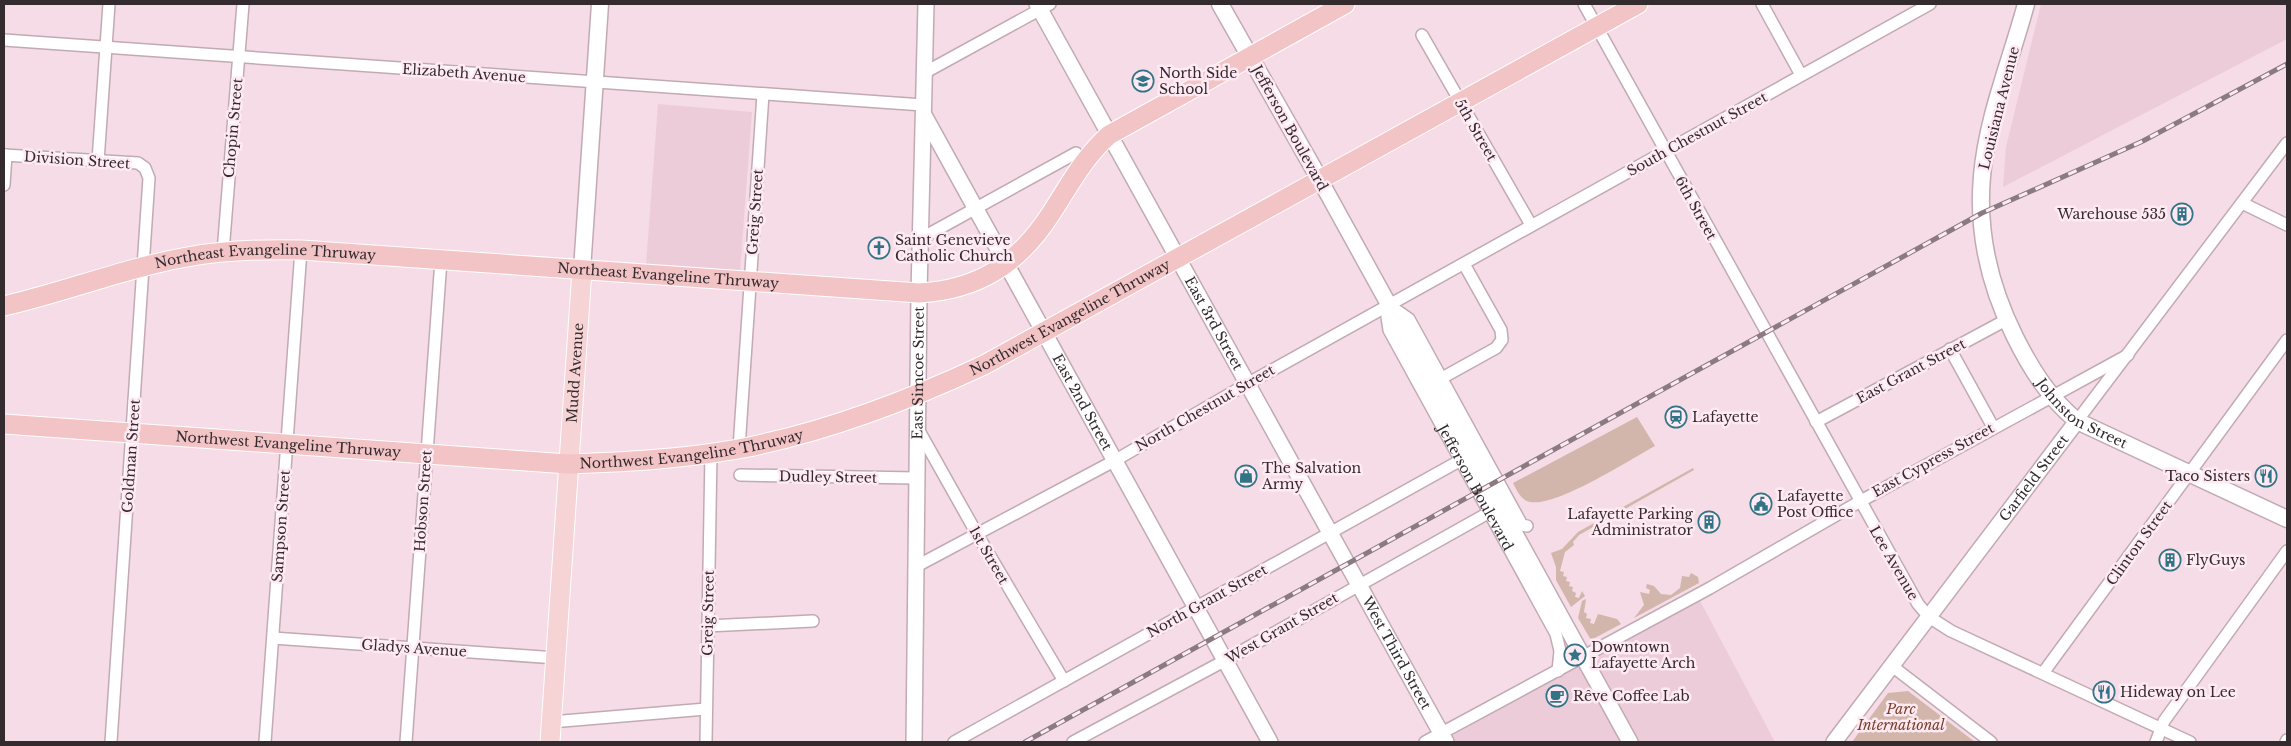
<svg xmlns="http://www.w3.org/2000/svg" width="2291" height="746" font-family="'Libre Baskerville',serif">
<style>
.built{fill:#edccda}
.green{fill:#d2b6ab}
.lines{fill:none;stroke-linecap:round;stroke-linejoin:round}
.minor-casing{stroke:#c2aab4;stroke-width:14}
.tertiary-casing{stroke:#c2aab4;stroke-width:18}
.secondary-casing{stroke:#c2aab4;stroke-width:19}
.primary-casing{stroke:#fff;stroke-width:21}
.trunk-casing{stroke:#fff;stroke-width:21}
.minor{stroke:#fff;stroke-width:11}
.tertiary{stroke:#fff;stroke-width:15}
.secondary{stroke:#fff;stroke-width:16}
.primary{stroke:#f6d3d4;stroke-width:19}
.trunk{stroke:#f3c4c6;stroke-width:19}
.rail-casing{stroke:#8a7a81;stroke-width:5}
.rail{stroke:#ffeaf3;stroke-width:3;stroke-dasharray:9;stroke-linecap:butt}
.labels{text-anchor:middle;dominant-baseline:central;stroke-width:5;stroke-linejoin:round;paint-order:stroke}
.street-label{font-size:14px;fill:#342b2f;stroke:#ffeaf3}
.poi-label{font-size:14px;fill:#342b2f;stroke:#ffeaf3;text-anchor:start}
.park-label{font-size:14px;font-style:italic;fill:#773f27;stroke:#ffeaf3}
</style>
<rect width="100%" height="100%" fill="#f5dce6"/>
<!-- built -->
<g class="built">
<polygon points="2041,4 2287,4 2287,39 2003,187 2006,147"/>
<polygon points="658,104 752,112 740,272 646,265"/>
<polygon points="1698,597 1775,742 1455,742 1452,736"/>
</g>
<!-- green -->
<g class="green">
<path d="M1637 417 1655 446C1629 460 1557 507 1530 502 1521 500 1517 491 1513 483Z"/>
<polygon points="1693,468 1694,470 1579,535 1573,542 1574,545 1565,552 1560,571 1564,572 1563,576 1567,577 1566,581 1570,582 1569,586 1573,587 1572,591 1576,593 1575,597 1579,598 1582,591 1585,596 1571,607 1556,580 1556,567 1551,553 1562,549 1578,532"/>
<polygon points="1691,573 1698,577 1699,583 1634,618 1644,605 1640,592 1649,594 1650,590 1646,588 1647,584 1654,586 1661,594 1671,595 1680,588 1682,576 1689,577"/>
<polygon points="1586,599 1584,612 1587,614 1586,618 1591,619 1590,623 1594,624 1598,614 1617,619 1621,624 1591,640 1578,618 1582,601"/>
<polygon points="1908,691 1975,742 1852,742 1888,693"/>
</g>
<g class="lines">
<!-- minor casing -->
<g class="minor-casing">
<g id="minor">
<polyline points="1584,4 1918,604 1929,617 1951,631 2190,742"/>
<polyline points="1762,4 1801,75"/>
<polyline points="1422,35 1531,225"/>
<polyline points="4,40 923,105"/>
<polyline points="924,73 1050,4"/>
<polyline points="4,155 138,163 145,168 149,178 111,742"/>
<polyline points="98,161 109,4"/>
<polyline points="4,185 6,155"/>
<polyline points="2242,203 2287,225"/>
<polyline points="920,239 1076,153"/>
<polyline points="223,252 243,4"/>
<path id="s1" d="M1389 305 1387 317 1389 330 1556 634 1560 651 1558 671"/>
<polyline points="1389,305 1409,319 1522,525 1527,526"/>
<polyline points="1950,349 1993,427"/>
<polyline points="1442,378 1496,348 1502,340 1501,330 1464,264"/>
<polyline points="2077,421 2287,143"/>
<polyline points="1816,422 2006,320"/>
<polyline points="918,429 977,534 1064,681"/>
<polyline points="739,448 763,94"/>
<polyline points="740,475 916,478"/>
<polyline points="915,567 1114,461 1247,384 1930,4"/>
<polyline points="707,626 813,621"/>
<polyline points="273,638 556,658"/>
<polyline points="1892,666 1991,742"/>
<polyline points="2043,673 2287,340"/>
<polyline points="551,722 706,709"/>
<polyline points="265,742 301,250"/>
<polyline points="406,742 441,260"/>
<polyline points="706,742 711,453"/>
<polyline points="954,742 1461,460"/>
<polyline points="1073,742 1224,661 1490,512"/>
<polyline points="1425,742 1710,588 1859,502 2128,355"/>
<polyline points="2156,742 2164,721 2287,551"/>
<polyline points="2286,742 2287,740"/>
</g>
</g>
<!-- tertiary casing -->
<g class="tertiary-casing">
<g id="tertiary">
<path id="s2" d="M1037 4 1446 742"/>
<path id="s3" d="M924 115 1270 742"/>
<polyline points="1320,180 1630,742"/>
<path id="s4" d="M914 742 919 293 926 4"/>
<path id="s5" d="M1834 742 2077 421"/>
</g>
</g>
<!-- secondary casing -->
<g class="secondary-casing">
<g id="secondary">
<polyline points="1220,4 1320,180"/>
<path id="s6" d="M2026 4C2011 60 1987 117 1982 176 1977 232 1990 287 2015 337 2031 369 2049 398 2077 421L2287 519"/>
<polyline points="582,270 600,4"/>
</g>
</g>
<!-- primary casing -->
<g class="primary-casing">
<g id="primary">
<path id="s7" d="M550 742 582 270"/>
</g>
</g>
<!-- trunk casing -->
<g class="trunk-casing">
<g id="trunk">
<path id="s8" d="M4 306C65 292 125 268 187 257 225 250 262 249 301 250L919 293C978 290 1018 264 1050 215 1069 186 1083 158 1109 135L1345 4"/>
<path id="s9" d="M4 424 568 464C625 462 682 459 738 449 824 433 905 402 984 365L1638 4"/>
</g>
</g>
<!-- minor -->
<use href="#minor" class="minor"/>
<!-- tertiary -->
<use href="#tertiary" class="tertiary"/>
<!-- secondary -->
<use href="#secondary" class="secondary"/>
<!-- primary -->
<use href="#primary" class="primary"/>
<!-- trunk -->
<use href="#trunk" class="trunk"/>
<!-- rail casing -->
<g class="rail-casing">
<polyline id="rail" points="1025,742 1982,213 2143,141 2287,64"/>
</g>
<!-- rail -->
<use href="#rail" class="rail"/>
</g>
<!-- icons -->
<defs>
<g id="school-ring" transform="scale(1.125)"><circle r="9.5" fill="#ffeaf3" stroke="#317485" stroke-width="1.5"/><path d="M0-5L7-2L0 1L-7-2ZM-4 1L0 2.5L4 1V4Q0 6-4 4Z" fill="#317485"/></g>
<g id="building-ring" transform="scale(1.125)"><circle r="9.5" fill="#ffeaf3" stroke="#317485" stroke-width="1.5"/><path d="M-4-6H4V6H1V3H-1V6H-4ZM-2.5-4.3h1.7v1.8h-1.7ZM.8-4.3h1.7v1.8H.8ZM-2.5-1h1.7V.8h-1.7ZM.8-1h1.7V.8H.8Z" fill="#317485"/></g>
<g id="church-ring" transform="scale(1.125)"><circle r="9.5" fill="#ffeaf3" stroke="#317485" stroke-width="1.5"/><path d="M-1.2-6h2.4v3.5h3.3v2.4h-3.3V6h-2.4V-.1h-3.3v-2.4h3.3Z" fill="#317485"/></g>
<g id="station-ring" transform="scale(1.125)"><circle r="9.5" fill="#ffeaf3" stroke="#317485" stroke-width="1.5"/><path d="M-3-6H3Q5-6 5-4V2Q5 4 3 4L4.5 6H3L1.5 4h-3L-3 6H-4.5L-3 4Q-5 4-5 2V-4Q-5-6-3-6ZM-3.5-4v3h7v-3ZM-3.5 1v1.5H-2V1ZM2 1v1.5H3.5V1Z" fill="#317485"/></g>
<g id="shop-ring" transform="scale(1.125)"><circle r="9.5" fill="#ffeaf3" stroke="#317485" stroke-width="1.5"/><path d="M-5-2.5h2.3a2.7 3.5 0 0 1 5.4 0H5L5.5 6h-11ZM-1.5-2.5h3a1.5 2.3 0 0 0-3 0Z" fill="#317485"/></g>
<g id="restaurant-ring" transform="scale(1.125)"><circle r="9.5" fill="#ffeaf3" stroke="#317485" stroke-width="1.5"/><path d="M-5-6h1v4h1v-4h1v4h1v-4h1v5L-1.5 .5V6h-2V.5L-5-1ZM5-6V6H3V1.5H1.5Q1.5-4 5-6Z" fill="#317485"/></g>
<g id="civic-ring" transform="scale(1.125)"><circle r="9.5" fill="#ffeaf3" stroke="#317485" stroke-width="1.5"/><path d="M-.6-6.5H3V-4.5H.6V-3L4-1V1h2V6H-6V1h2V-1L-.6-3ZM-1.2 2.5V6h2.4V2.5Z" fill="#317485"/></g>
<g id="sight-ring" transform="scale(1.125)"><circle r="9.5" fill="#ffeaf3" stroke="#317485" stroke-width="1.5"/><path d="M0-6L1.8-2.2L6-1.7L2.9 1.2L3.7 5.4L0 3.3L-3.7 5.4L-2.9 1.2L-6-1.7L-1.8-2.2Z" fill="#317485"/></g>
<g id="cafe-ring" transform="scale(1.125)"><circle r="9.5" fill="#ffeaf3" stroke="#317485" stroke-width="1.5"/><path d="M-5.5-4.5H6V0H3Q3 3.5 0 3.5H-2.5Q-5.5 3.5-5.5 0ZM3-3.2v2h1.7v-2ZM-6 4.5H4V6H-6Z" fill="#317485"/></g>
</defs>
<g fill-rule="evenodd">
<use href="#school-ring" x="1143" y="81"/>
<use href="#building-ring" x="2182" y="214"/>
<use href="#church-ring" x="879" y="248"/>
<use href="#station-ring" x="1676" y="417"/>
<use href="#shop-ring" x="1246" y="476"/>
<use href="#restaurant-ring" x="2266" y="476"/>
<use href="#civic-ring" x="1761" y="504"/>
<use href="#building-ring" x="1709" y="522"/>
<use href="#building-ring" x="2170" y="560"/>
<use href="#sight-ring" x="1575" y="655"/>
<use href="#restaurant-ring" x="2104" y="692"/>
<use href="#cafe-ring" x="1557" y="696"/>
</g>
<g class="labels">
<!-- street labels -->
<g class="street-label">
<text transform="translate(464 73) rotate(4)">Elizabeth Avenue</text>
<text transform="translate(1999 108) rotate(-76)">Louisiana Avenue</text>
<text transform="translate(233 128) rotate(-85)">Chopin Street</text>
<text transform="translate(1290 128) rotate(61)">Jefferson Boulevard</text>
<text transform="translate(1476 130) rotate(60)">5th Street</text>
<text transform="translate(1697 134) rotate(-29)">South Chestnut Street</text>
<text transform="translate(77 160) rotate(4)">Division Street</text>
<text transform="translate(1696 208) rotate(61)">6th Street</text>
<text transform="translate(755 212) rotate(-86)">Greig Street</text>
<text stroke="none"><textPath href="#s8" startOffset="268">Northeast Evangeline Thruway</textPath></text>
<text stroke="none"><textPath href="#s8" startOffset="672">Northeast Evangeline Thruway</textPath></text>
<text stroke="none"><textPath href="#s9" startOffset="1095">Northwest Evangeline Thruway</textPath></text>
<text stroke="none"><textPath href="#s2" startOffset="365">East 3rd Street</textPath></text>
<text transform="translate(1911 371) rotate(-28)">East Grant Street</text>
<text stroke="none"><textPath href="#s7" startOffset="370">Mudd Avenue</textPath></text>
<text stroke="none"><textPath href="#s4" startOffset="369">East Simcoe Street</textPath></text>
<text stroke="none"><textPath href="#s3" startOffset="328">East 2nd Street</textPath></text>
<text transform="translate(1205 408) rotate(-30)">North Chestnut Street</text>
<text stroke="none"><textPath href="#s6" startOffset="449">Johnston Street</textPath></text>
<text stroke="none"><textPath href="#s9" startOffset="285">Northwest Evangeline Thruway</textPath></text>
<text stroke="none"><textPath href="#s9" startOffset="690">Northwest Evangeline Thruway</textPath></text>
<text transform="translate(131 456) rotate(-86)">Goldman Street</text>
<text transform="translate(1933 460) rotate(-29)">East Cypress Street</text>
<text transform="translate(828 477) rotate(1)">Dudley Street</text>
<text stroke="none"><textPath href="#s5" startOffset="331">Garfield Street</textPath></text>
<text stroke="none"><textPath href="#s1" startOffset="205">Jefferson Boulevard</textPath></text>
<text transform="translate(423 501) rotate(-86)">Hobson Street</text>
<text transform="translate(281 526) rotate(-86)">Sampson Street</text>
<text transform="translate(2139 543) rotate(-54)">Clinton Street</text>
<text transform="translate(989 555) rotate(60)">1st Street</text>
<text transform="translate(1894 563) rotate(60)">Lee Avenue</text>
<text transform="translate(1207 601) rotate(-29)">North Grant Street</text>
<text transform="translate(708 613) rotate(-89)">Greig Street</text>
<text transform="translate(1282 628) rotate(-30)">West Grant Street</text>
<text transform="translate(414 648) rotate(4)">Gladys Avenue</text>
<text stroke="none"><textPath href="#s2" startOffset="742">West Third Street</textPath></text>
</g>
<!-- poi labels -->
<g class="poi-label">
<text x="1159" y="73">North Side<tspan x="1159" dy="16">School</tspan></text>
<text x="2166" y="214" text-anchor="end">Warehouse 535</text>
<text x="895" y="240">Saint Genevieve<tspan x="895" dy="16">Catholic Church</tspan></text>
<text x="1692" y="417">Lafayette</text>
<text x="1262" y="468">The Salvation<tspan x="1262" dy="16">Army</tspan></text>
<text x="2250" y="476" text-anchor="end">Taco Sisters</text>
<text x="1777" y="496">Lafayette<tspan x="1777" dy="16">Post Office</tspan></text>
<text x="1693" y="514" text-anchor="end">Lafayette Parking<tspan x="1693" dy="16">Administrator</tspan></text>
<text x="2186" y="560">FlyGuys</text>
<text x="1591" y="647">Downtown<tspan x="1591" dy="16">Lafayette Arch</tspan></text>
<text x="2120" y="692">Hideway on Lee</text>
<text x="1573" y="696">Rêve Coffee Lab</text>
</g>
<!-- park labels -->
<g class="park-label">
<text x="1901" y="709">Parc<tspan x="1901" dy="16">International</tspan></text>
</g>
</g>
<!-- border -->
<rect width="2291" height="746" fill="none" stroke="#342b2f" stroke-width="10"/>
</svg>
